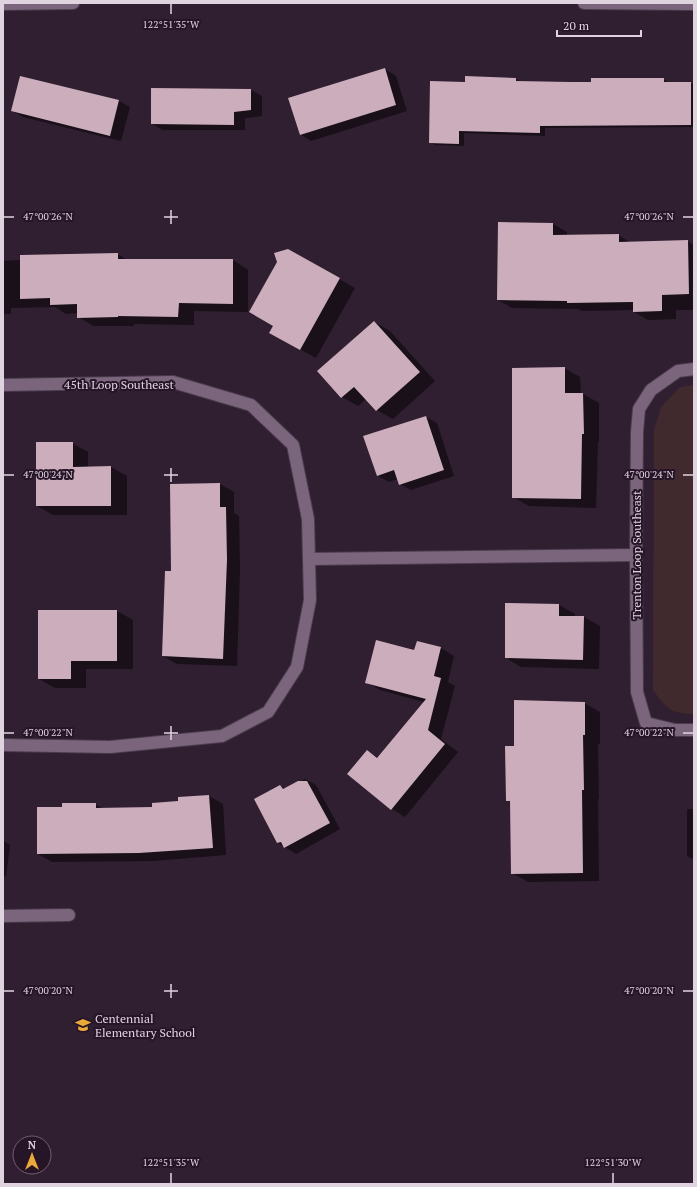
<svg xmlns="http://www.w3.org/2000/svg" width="697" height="1187" font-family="'PT Serif',serif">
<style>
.green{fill:#412a2e}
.shadow{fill:#0007}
.building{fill:#cbadbc}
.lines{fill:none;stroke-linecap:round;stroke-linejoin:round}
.service-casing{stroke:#4b3c4d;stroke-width:14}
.minor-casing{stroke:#4b3c4d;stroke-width:14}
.service{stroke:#7a657c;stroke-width:12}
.minor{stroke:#7a657c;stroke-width:12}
.ticks{fill:none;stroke:#e0d3e0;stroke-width:1.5}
.labels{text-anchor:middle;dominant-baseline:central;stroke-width:4;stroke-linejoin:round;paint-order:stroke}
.street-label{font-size:12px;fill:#e0d3e0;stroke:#261427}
.poi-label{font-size:12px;fill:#e0d3e0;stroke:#261427;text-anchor:start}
.ticks-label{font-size:10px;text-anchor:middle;fill:#e0d3e0;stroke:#261427;stroke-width:4;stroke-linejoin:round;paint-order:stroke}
</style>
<rect width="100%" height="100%" fill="#301e31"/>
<!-- green -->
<path class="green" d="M694 385V714C671 714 666 708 653 690L654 430 661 407 680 387Z"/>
<!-- shadow -->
<g class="shadow">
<polygon points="385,69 396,76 407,111 311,141 300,134"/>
<polygon points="516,79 521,82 592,83 663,79 669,83 691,83 694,85 694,127 545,128 545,136 464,133 464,146 435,145 430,142 466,83"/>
<polygon points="152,89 251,90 262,96 262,116 245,118 245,130 163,130 152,124"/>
<polygon points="119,101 130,107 121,141 23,117 13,111"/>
<polygon points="553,224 567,232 567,236 618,235 631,243 687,241 694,245 694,310 676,310 676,319 648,320 634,312 634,310 582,311 578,309 512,308 498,300"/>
<polygon points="288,250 355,288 316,358 287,342 275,326"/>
<polygon points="118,254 127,260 233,260 248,270 248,312 194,311 194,325 134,324 134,326 94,326 78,317 78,313 66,314 55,307 11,308 11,314 3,314 3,261"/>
<polygon points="374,322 390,331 435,381 393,419 377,410 366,399 358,406 342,397"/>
<polygon points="564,368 580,377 581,394 583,394 599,403 599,442 598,442 596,508 529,506 513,497"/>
<polygon points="426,417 437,423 454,476 411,490 400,484 398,479 389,482 378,476"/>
<polygon points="72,443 88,452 88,467 111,467 127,476 127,515 53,515 37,506"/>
<polygon points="220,484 234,492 234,513 239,516 240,569 237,666 177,664 163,656 172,572"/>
<polygon points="506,604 559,605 575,614 575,617 584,617 600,626 599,669 521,667 506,658"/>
<polygon points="117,611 133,620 133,669 86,669 86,688 55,688 39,679"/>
<polygon points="441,648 454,656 448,682 455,686 441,739 458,752 405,817 392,809 367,751 379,758 424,702 380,690 366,682 415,652"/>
<polygon points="584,703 600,712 600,744 598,744 599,799 598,799 599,881 528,882 512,873 511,803 507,800"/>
<polygon points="305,779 316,785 340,829 296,854 278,843 280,786 286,789"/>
<polygon points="209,796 223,804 226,855 154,861 52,862 38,854 63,808 95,804 104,809 154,808"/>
<polygon points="687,809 694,809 694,860 687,856"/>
<polygon points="3,841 10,845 6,876 3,876"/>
</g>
<!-- building -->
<g class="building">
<polygon points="385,68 396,105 300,135 288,98"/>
<polygon points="20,76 119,100 110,136 11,111"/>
<polygon points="465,76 516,78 516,81 571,82 591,82 591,78 664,78 664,82 691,82 691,125 540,126 540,133 459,131 459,144 429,143 430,81 465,82"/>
<polygon points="151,88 251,89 251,110 234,112 234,125 151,124"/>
<polygon points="498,222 553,223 553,235 619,234 619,242 688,240 689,294 662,295 662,311 633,312 633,302 567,303 567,301 497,300"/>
<polygon points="288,249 340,278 300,350 269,333 273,326 249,312 277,262 274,253"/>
<polygon points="118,253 118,259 233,259 233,304 179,303 178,317 118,316 118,317 77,318 77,304 50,305 50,298 20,299 20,255"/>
<polygon points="374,321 420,372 376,411 354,387 341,398 317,371"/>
<polygon points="565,367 565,393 583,393 584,434 582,434 581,499 512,498 512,368"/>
<polygon points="426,416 444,470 399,485 394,470 377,476 363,436"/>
<polygon points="36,442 73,442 73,467 111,466 111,506 36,506"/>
<polygon points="220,483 220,507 226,507 227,560 223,659 162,656 165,571 171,571 170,484"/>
<polygon points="505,603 559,604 559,616 584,616 583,660 505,658"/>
<polygon points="38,610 117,610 117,661 71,661 71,679 38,679"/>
<polygon points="376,640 414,650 417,641 441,647 434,676 441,678 428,730 445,744 391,810 347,774 367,750 377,758 426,699 365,683"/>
<polygon points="514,700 585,702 585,735 583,735 584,790 582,790 583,873 511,874 510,801 506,801 505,746 514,746"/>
<polygon points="298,781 307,781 330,823 284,848 281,842 277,843 254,799 280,785 283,789"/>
<polygon points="209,795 213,848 139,853 37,854 37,807 62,807 62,803 96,803 96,808 152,807 152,803 178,801 178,797"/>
</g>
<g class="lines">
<!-- service casing -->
<g class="service-casing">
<polyline id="service" points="3,916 69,915"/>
</g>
<!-- minor casing -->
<g class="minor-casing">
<g id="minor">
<polyline points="584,3 694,4"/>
<polyline points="3,4 73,3"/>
<polyline points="694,369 678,371 651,390 639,409 637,432 636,555 637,692 646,723 675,730 694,730"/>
<polyline points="3,385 173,382 251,405 293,445 308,519 310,600 297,667 268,712 222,736 110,747 3,745"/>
<polyline points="309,559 636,555"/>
</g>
</g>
<!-- service -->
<use href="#service" class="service"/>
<!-- minor -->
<use href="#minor" class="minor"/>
</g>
<!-- ticks -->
<path class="ticks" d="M171 4V14M171 210V224M4 217H14M164 217H178M683 217H693M171 468V482M4 475H14M164 475H178M683 475H693M171 726V740M4 733H14M164 733H178M683 733H693M171 984V998M4 991H14M164 991H178M683 991H693M171 1173V1183M613 1173V1183"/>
<!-- icons -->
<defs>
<g id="school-bare" transform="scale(1.2)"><path d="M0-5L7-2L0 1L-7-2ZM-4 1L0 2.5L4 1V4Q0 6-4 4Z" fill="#eba93a" stroke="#261427" stroke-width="2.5" paint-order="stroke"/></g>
</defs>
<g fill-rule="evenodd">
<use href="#school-bare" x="83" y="1025"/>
</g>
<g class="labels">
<!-- street labels -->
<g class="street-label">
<text x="119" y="384">45th Loop Southeast</text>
<text transform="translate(636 555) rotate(-90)">Trenton Loop Southeast</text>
</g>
<!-- poi labels -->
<g class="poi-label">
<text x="95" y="1018">Centennial<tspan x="95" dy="14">Elementary School</tspan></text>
</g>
</g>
<g class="ticks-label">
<text x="171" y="28">122°51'35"W</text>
<text x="48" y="220">47°00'26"N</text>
<text x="649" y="220">47°00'26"N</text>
<text x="48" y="478">47°00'24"N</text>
<text x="649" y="478">47°00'24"N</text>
<text x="48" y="736">47°00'22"N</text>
<text x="649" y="736">47°00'22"N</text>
<text x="48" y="994">47°00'20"N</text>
<text x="649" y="994">47°00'20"N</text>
<text x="171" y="1166">122°51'35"W</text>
<text x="613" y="1166">122°51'30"W</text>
</g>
<!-- border -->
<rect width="697" height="1187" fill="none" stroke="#e0d3e0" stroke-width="8"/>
<!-- north arrow -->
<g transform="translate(32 1155)"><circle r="19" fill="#261427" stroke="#706071"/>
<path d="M0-3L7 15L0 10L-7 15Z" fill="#eba93a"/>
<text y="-6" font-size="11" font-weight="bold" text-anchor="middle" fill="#e0d3e0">N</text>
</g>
<!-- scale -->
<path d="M557 30v6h84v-6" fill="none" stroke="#e0d3e0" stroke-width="2"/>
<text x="563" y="30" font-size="12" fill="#e0d3e0" stroke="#261427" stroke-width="3" paint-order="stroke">20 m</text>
</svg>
